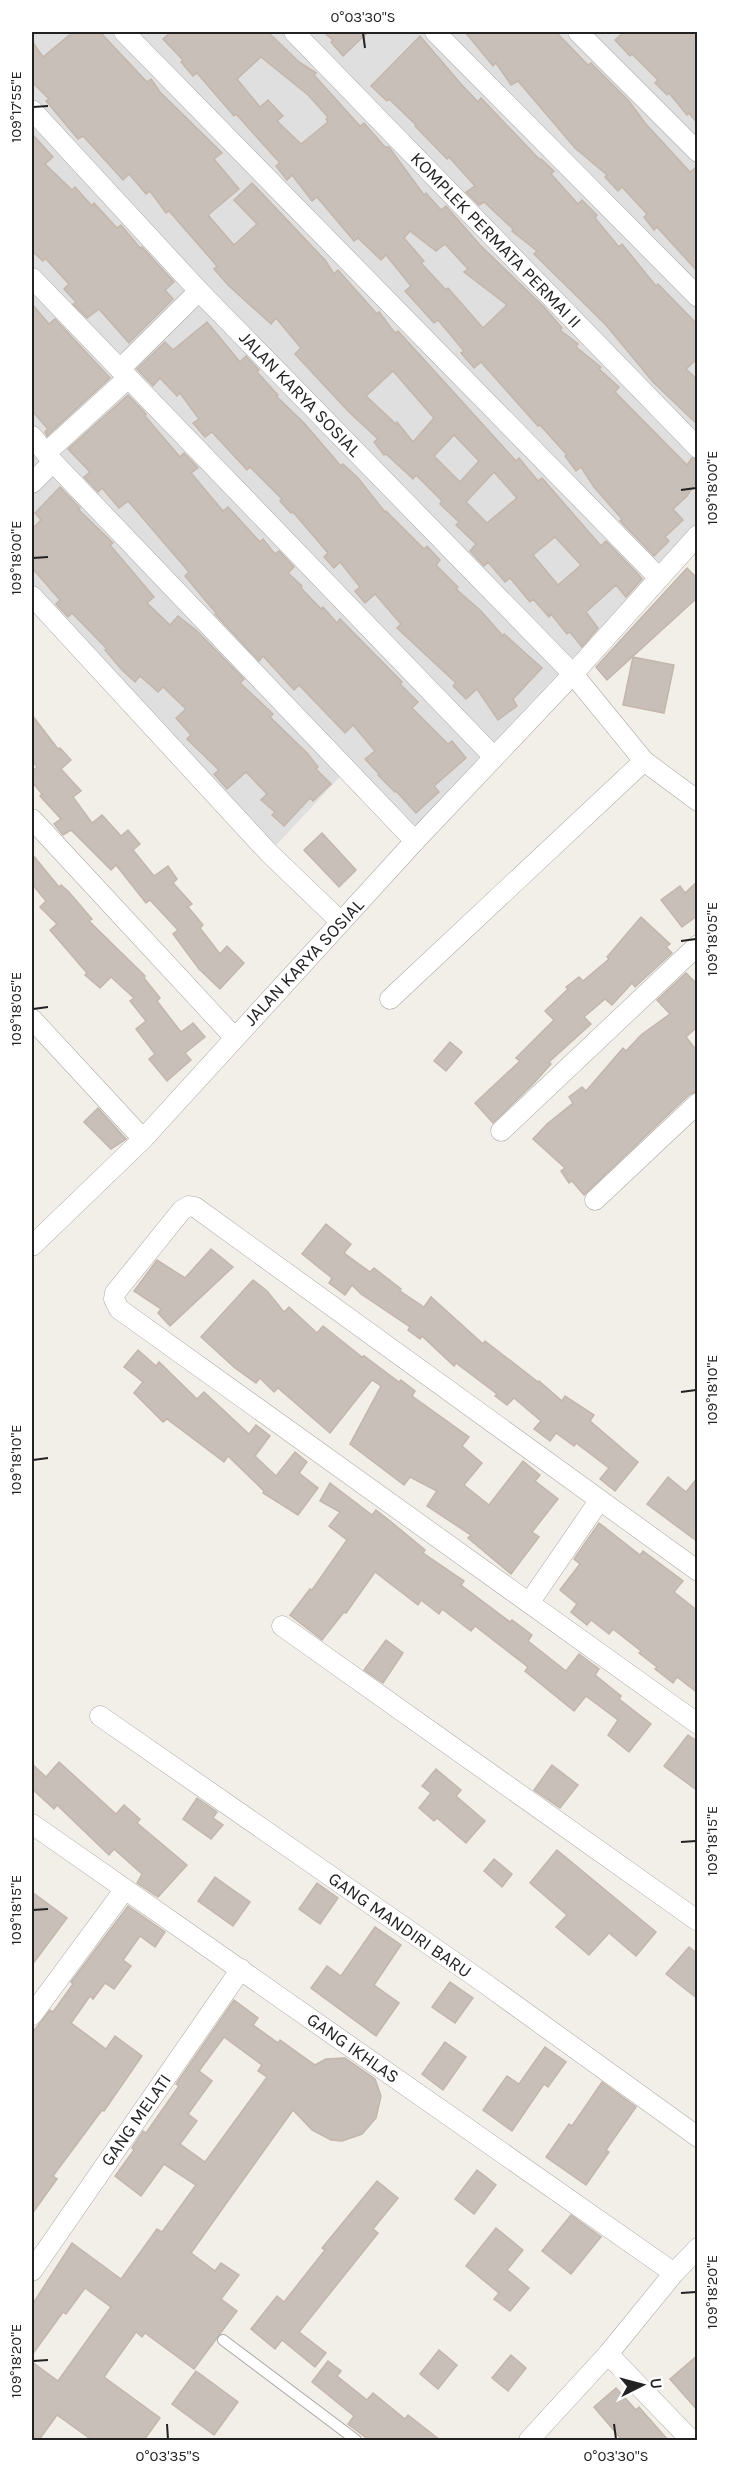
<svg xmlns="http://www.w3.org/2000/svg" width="729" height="2472" font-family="Karla,sans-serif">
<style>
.residential{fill:#e0dfdf}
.building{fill:#c7bfb8;stroke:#c4b6ab;stroke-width:1.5;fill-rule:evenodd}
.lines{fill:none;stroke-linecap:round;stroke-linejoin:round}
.lane-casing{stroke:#a9a9a9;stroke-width:12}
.street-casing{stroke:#a9a9a9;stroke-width:21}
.lane{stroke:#fff;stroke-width:10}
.street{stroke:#fff;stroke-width:20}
.ticks{fill:none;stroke:#222;stroke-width:2}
.labels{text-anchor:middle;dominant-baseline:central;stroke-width:4.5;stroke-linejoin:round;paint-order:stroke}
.street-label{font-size:18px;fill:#222;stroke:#fff}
.neatline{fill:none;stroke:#222;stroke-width:2}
.ticks-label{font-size:15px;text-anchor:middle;fill:#222}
</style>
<rect width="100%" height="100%" fill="#f2efe9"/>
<!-- residential -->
<polygon class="residential" points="32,32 697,32 697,525 414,828 349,767 269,853 32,612"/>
<!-- building -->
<g class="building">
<path d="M73 32H100L147 82 151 79 160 92 222 153 214 159 239 189 208 215 234 245 257 224 234 200 252 183 325 260 334 274 338 270 377 314 379 312 395 333 398 331 516 461 519 458 538 481 542 478 601 546 606 541 637 573 642 579 626 597 616 585 586 612 598 628 582 647 570 632 567 634 551 614 549 617 533 599 530 602 510 578 505 582 488 562 484 566 470 551 476 544 456 525 459 522 440 504 442 501 416 475 413 479 386 454 384 455 374 442 378 439 349 412 295 354 301 348 276 318 271 324 228 285 214 269 217 266 169 211 166 213 150 191 146 194 129 174 123 180 83 136 78 139 46 101 49 99 32 82V41L43 57ZM393 371 434 418 413 442 397 422 396 424 366 396ZM454 435 479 461 460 482 434 456ZM494 472 517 498 487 523 466 502ZM555 537 581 565 558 585 533 555Z"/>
<path d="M171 32H268L299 62 316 73 314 75 360 126 364 123 385 147H389L424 195 426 193 441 210 446 206 480 245 544 307 562 328 560 330 578 344 576 347 601 367 599 369 619 387 615 392 687 465 692 458 698 460V479L687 496 673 509 683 520 665 537 669 541 654 556 620 521 622 519 594 487 581 467 576 471 565 456 567 455 540 425 538 426 481 362 474 368 461 353 464 351 438 320 434 323 405 291 411 286 386 255 381 260 358 238 354 241 317 197 312 201 292 175 287 180 276 166 280 163 236 114 234 116 197 73 193 76 181 62 183 60 163 39ZM261 57 308 95 328 117 326 119 328 122 301 144 277 121 283 116 268 100 260 107 237 79ZM410 231 436 251 445 244 468 269 464 272 507 305 483 328 448 288 446 290 421 263 424 261 404 238Z"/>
<polygon points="323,32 368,32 343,56 331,42 333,40"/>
<polygon points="465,32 556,32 588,65 591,63 629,101 645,123 690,172 698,166 698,272 657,227 654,230 644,217 647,214 622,187 618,191 605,177 607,175 575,148 518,81 511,85 496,63 493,66"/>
<polygon points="624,32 698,32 698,124 689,113 687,115 669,93 667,95 655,83 658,80 632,54 630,56 615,40"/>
<polygon points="420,36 461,84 478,102 481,98 540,160 541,159 554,171 551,174 578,204 582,200 597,215 595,218 619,247 622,244 656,286 658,284 698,325 698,358 686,369 698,380 698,425 653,382 606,325 534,254 537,251 512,231 513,229 484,202 479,205 466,192 475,186 449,157 447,159 415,126 416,125 389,99 387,101 371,86"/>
<polygon points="32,134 53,157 45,164 72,190 75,187 92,206 94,203 117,228 121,225 140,248 142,247 174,282 165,290 173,299 129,343 99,309 87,318 73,304 76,302 64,289 69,284 45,258 43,261 32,251"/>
<polygon points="32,304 49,324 55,319 110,378 47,436 45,432 48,429 32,411"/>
<polygon points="207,322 240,362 246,356 259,370 257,372 278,395 276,396 304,423 341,466 343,464 358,478 385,512 386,511 424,549 427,546 440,560 436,565 458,587 456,589 481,611 503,636 504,634 542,668 513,699 517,706 498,720 477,689 466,699 453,686 456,683 397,628 401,624 375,594 365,603 355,591 360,587 340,562 334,568 324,557 328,553 293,512 291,513 280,501 282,499 250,467 247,470 212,432 205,437 193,423 199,419 180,393 177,396 160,378 153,386 137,369 165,342 173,350"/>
<polygon points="128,395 146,414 145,416 180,457 184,453 198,468 191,473 223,511 228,507 260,542 263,539 275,554 279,551 294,567 288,573 302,586 301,588 321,609 323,607 337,623 340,619 402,682 400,684 418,702 412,708 448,744 452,741 466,758 434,786 439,792 416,813 396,791 395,792 378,775 379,774 365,759 375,751 353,725 345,733 299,685 294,690 263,656 259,661 215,614 216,613 185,576 189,572 128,501 119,508 102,488 98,492 84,477 90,472 68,449"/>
<polygon points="60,487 80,508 78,509 113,543 110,545 154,597 147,603 170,625 178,616 197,631 244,679 240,683 273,714 270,717 308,754 318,767 316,769 331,784 313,801 310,798 284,826 272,815 275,812 261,800 267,794 246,772 227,789 214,774 219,770 187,739 191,735 176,718 186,709 163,687 158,692 140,676 135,682 122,670 105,650 107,649 72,613 68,617 56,604 60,600 32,568 32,529 41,520 35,513"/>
<polygon points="687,568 698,579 698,597 607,680 596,667"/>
<polygon points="633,657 674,665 664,713 623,705"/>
<polygon points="32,715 58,749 60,748 71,760 61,769 81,791 73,797 92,823 102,815 121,836 128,830 140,844 133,850 154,876 168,866 177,879 173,883 192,904 188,907 203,925 200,928 220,954 227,946 244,963 220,989 199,969 173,934 178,930 150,900 146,903 116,865 111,870 71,830 63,835 54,824 61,819 40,796 42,794 32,782 32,772 37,767 32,760"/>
<polygon points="322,833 356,870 339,887 304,850"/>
<polygon points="32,854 59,887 61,885 68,891 92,919 89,921 145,976 144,978 160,998 157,1001 181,1032 193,1023 205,1037 185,1053 191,1060 167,1081 149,1059 155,1054 136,1029 146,1021 130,1001 134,998 111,977 100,988 85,975 87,973 50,930 57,924 40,907 46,901 32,884"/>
<polygon points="698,881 698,915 682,927 661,900 680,886 685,893"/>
<polygon points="641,917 670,944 666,947 672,953 635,987 632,983 612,1005 605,999 584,1017 591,1024 549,1062 551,1064 533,1084 493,1123 475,1103 520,1061 516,1058 554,1020 545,1011 568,989 566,987 579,977 583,981 609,959 607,957"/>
<polygon points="686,973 698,985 698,1026 686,1037 698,1052 698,1091 690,1094 674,1109 584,1195 572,1181 569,1183 561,1171 565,1168 533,1139 547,1124 573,1103 569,1097 582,1087 586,1091 623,1048 626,1051 641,1035 670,1014 657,1000"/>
<polygon points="450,1042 462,1052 446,1071 434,1061"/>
<polygon points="98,1108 126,1139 111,1149 84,1122"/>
<polygon points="326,1224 351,1244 344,1253 370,1272 374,1268 401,1289 400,1291 424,1307 431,1297 483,1344 485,1341 538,1382 539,1381 562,1401 565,1396 594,1415 590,1421 638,1462 615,1491 600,1479 609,1468 576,1443 574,1446 556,1433 550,1441 534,1429 541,1421 514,1398 507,1405 495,1396 497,1394 456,1363 454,1366 422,1336 420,1339 408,1330 410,1327 361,1294 352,1285 345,1295 329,1283 332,1278 302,1254"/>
<polygon points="211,1249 233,1267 170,1326 158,1313 161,1309 134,1291 157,1260 185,1278"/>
<polygon points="253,1280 267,1291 284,1312 289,1307 317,1333 323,1326 362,1357 364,1356 399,1382 401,1380 415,1391 412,1396 469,1437 462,1446 482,1463 464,1485 489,1505 523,1461 540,1475 535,1481 558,1499 532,1532 539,1537 511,1574 468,1538 471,1535 427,1506 437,1491 410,1477 404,1485 350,1444 381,1386 372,1380 330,1433 278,1388 274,1392 260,1378 256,1383 235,1368 201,1337"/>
<polygon points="138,1350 156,1366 159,1362 197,1399 204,1392 249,1434 256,1425 270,1436 255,1456 276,1476 295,1452 307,1462 299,1473 318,1488 298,1515 263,1493 264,1491 228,1456 224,1462 167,1419 163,1422 134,1393 143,1382 124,1367"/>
<polygon points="668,1477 686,1492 698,1477 698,1542 647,1504"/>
<polygon points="330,1483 372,1515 376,1510 390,1521 425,1550 423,1553 464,1581 461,1585 510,1622 512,1620 532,1635 528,1641 566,1671 579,1654 599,1669 595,1675 621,1696 619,1699 651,1724 629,1752 608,1735 618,1720 586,1696 574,1711 525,1671 528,1667 475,1626 471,1631 442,1609 439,1614 421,1600 418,1605 375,1572 346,1613 344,1612 322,1640 290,1615 310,1589 312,1590 347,1540 329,1526 340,1512 320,1501"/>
<polygon points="599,1523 640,1555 643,1551 683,1581 674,1592 698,1611 698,1693 677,1677 673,1683 655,1669 657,1667 639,1653 641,1651 613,1629 609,1634 591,1620 587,1625 571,1612 577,1604 560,1590 580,1564 574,1559"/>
<polygon points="386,1640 403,1653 383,1683 364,1670"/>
<polygon points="688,1735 698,1742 698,1791 664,1766"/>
<polygon points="59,1762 116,1814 124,1805 140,1819 137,1823 187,1865 158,1897 137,1883 142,1874 114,1849 109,1855 57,1805 54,1809 32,1789 32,1764 46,1777"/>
<polygon points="552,1765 578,1785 560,1808 534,1790"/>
<polygon points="436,1769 461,1790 456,1796 485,1821 466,1843 437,1818 434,1821 419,1808 431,1793 422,1786"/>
<polygon points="197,1798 217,1812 213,1818 223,1825 211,1839 183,1819"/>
<polygon points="557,1850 656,1932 636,1956 609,1933 589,1955 556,1927 567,1915 530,1883"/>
<polygon points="494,1859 512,1874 502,1887 484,1871"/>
<polygon points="215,1877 250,1902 233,1926 198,1901"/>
<polygon points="317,1883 338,1898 320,1924 299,1909"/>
<polygon points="32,1892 67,1918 32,1965"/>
<polygon points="128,1906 165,1932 155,1947 140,1936 123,1960 131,1966 114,1989 105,1983 93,1999 90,1996 71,2023 106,2049 115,2036 142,2056 104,2111 102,2110 53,2176 57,2179 32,2214 32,2033 50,2010 53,2012 73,1984 71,1982"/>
<polygon points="375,1927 401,1945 374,1985 399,2003 376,2036 311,1988 327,1966 341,1976"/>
<polygon points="689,1947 698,1954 698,1999 666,1974"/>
<polygon points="450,1982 473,1998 455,2023 432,2007"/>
<path d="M234 2000 258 2018 253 2025 278 2043 280 2040 315 2065 326 2059 345 2058 375 2079 381 2096 376 2118 362 2134 342 2141 331 2140 312 2130 293 2110 220 2212 191 2253 215 2271 221 2263 239 2275 221 2299 237 2311 194 2369 145 2333 142 2337 136 2332 104 2377 160 2418 144 2440H92L57 2415 39 2440H32V2362L58 2381 111 2307 85 2288 66 2314 63 2312 32 2355V2305L72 2243 121 2279 157 2229 162 2232 196 2185 164 2164 141 2196 115 2176 134 2150 132 2148 143 2131 146 2133 179 2086 176 2084ZM224 2037 262 2065 258 2071 267 2077 205 2162 180 2144 197 2121 188 2114 212 2081 199 2071Z"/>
<polygon points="445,2042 466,2057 443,2090 422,2074"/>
<polygon points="545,2047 566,2062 548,2087 544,2084 512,2131 483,2110 507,2076 519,2084"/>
<polygon points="602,2082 636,2107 606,2150 609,2152 586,2185 546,2157 569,2124 572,2126"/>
<polygon points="477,2170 496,2185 474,2214 455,2199"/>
<polygon points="377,2181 398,2198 373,2229 378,2233 299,2332 326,2353 315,2367 282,2340 275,2349 251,2329 277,2296 284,2302 325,2250 322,2248"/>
<polygon points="571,2215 601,2237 571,2274 542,2251"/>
<polygon points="496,2228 523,2250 507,2270 529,2288 510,2311 494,2299 499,2293 466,2266"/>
<polygon points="439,2350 457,2365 438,2389 420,2374"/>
<polygon points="511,2355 526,2368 508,2391 492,2378"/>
<polygon points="698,2355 698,2411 670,2379"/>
<polygon points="328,2361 341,2371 337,2376 367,2400 373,2393 405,2419 408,2415 440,2440 369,2440 348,2424 354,2416 312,2382"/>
<polygon points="196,2371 238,2402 214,2435 172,2404"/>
<polygon points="616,2388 636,2410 639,2407 668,2440 622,2440 594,2407"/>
</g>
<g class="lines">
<!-- lane casing -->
<g class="lane-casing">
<polyline id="lane" points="223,2340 356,2440"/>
</g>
<!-- street casing -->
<g class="street-casing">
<g id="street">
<polyline points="124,32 659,578"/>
<polyline points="294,32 698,448"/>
<polyline points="435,32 698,297"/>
<polyline points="578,32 698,152"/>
<polyline points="32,110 199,291 573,674 415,841 143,1139 32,1246"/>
<polyline points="32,278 494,757"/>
<polyline points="120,369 199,291"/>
<polyline points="32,436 53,462 415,841"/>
<polyline points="47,452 127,379"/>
<polyline points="32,483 53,462"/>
<polyline points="698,535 573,674 644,761 698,801"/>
<polyline points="32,596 269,853 341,922"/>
<polyline points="32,819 234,1037"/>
<polyline points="390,999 644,761"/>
<polyline points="32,1019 143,1139"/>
<polyline points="501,1131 698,945"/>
<polyline points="595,1200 698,1103"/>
<polyline points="698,1571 195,1207 189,1206 182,1210 115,1293 114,1299 119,1309 698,1724"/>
<polyline points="529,1603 599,1501"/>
<polyline points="282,1626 698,1921"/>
<polyline points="100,1716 483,1982 698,2137"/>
<polyline points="32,1824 674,2273"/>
<polyline points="32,2015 125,1889"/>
<polyline points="32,2271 241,1969"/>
<polyline points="608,2354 691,2440"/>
<polyline points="529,2440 608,2354 674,2273 698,2248"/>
</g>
</g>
<!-- lane -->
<use href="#lane" class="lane"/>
<!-- street -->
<use href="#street" class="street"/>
</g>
<!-- ticks -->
<path class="ticks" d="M363 33 365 48M33 107 48 106M681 490 696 488M33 558 48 557M681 941 696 939M33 1009 48 1007M681 1392 696 1390M33 1460 48 1458M681 1842 696 1841M33 1910 48 1909M681 2293 696 2292M33 2361 48 2360M167 2424 168 2439M614 2424 616 2439"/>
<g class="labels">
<!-- street labels -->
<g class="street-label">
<text transform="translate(496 240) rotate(46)">KOMPLEK PERMATA PERMAI II</text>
<text transform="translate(300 394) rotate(46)">JALAN KARYA SOSIAL</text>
<text transform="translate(304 962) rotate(-47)">JALAN KARYA SOSIAL</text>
<text transform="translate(400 1925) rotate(35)">GANG MANDIRI BARU</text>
<text transform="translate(353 2048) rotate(35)">GANG IKHLAS</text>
<text transform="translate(136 2120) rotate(-55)">GANG MELATI</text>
</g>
</g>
<!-- border -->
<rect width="729" height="2472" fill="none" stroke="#ffffff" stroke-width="66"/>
<!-- north arrow -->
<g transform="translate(642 2385) rotate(84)" stroke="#ffffff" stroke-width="4.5" paint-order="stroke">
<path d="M0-4.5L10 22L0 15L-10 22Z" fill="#222222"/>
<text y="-9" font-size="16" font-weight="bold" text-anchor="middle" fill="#222222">U</text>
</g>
<rect x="33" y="33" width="663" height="2406" class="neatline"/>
<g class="ticks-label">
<text x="363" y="22">0°03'30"S</text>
<text transform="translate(16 107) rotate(-90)" y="5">109°17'55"E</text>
<text transform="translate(712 488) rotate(-90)" y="5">109°18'00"E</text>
<text transform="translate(16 558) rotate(-90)" y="5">109°18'00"E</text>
<text transform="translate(712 939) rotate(-90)" y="5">109°18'05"E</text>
<text transform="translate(16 1009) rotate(-90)" y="5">109°18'05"E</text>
<text transform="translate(712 1390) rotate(-90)" y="5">109°18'10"E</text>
<text transform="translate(16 1460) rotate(-90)" y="5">109°18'10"E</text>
<text transform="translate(712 1841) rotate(-90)" y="5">109°18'15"E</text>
<text transform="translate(16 1910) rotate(-90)" y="5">109°18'15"E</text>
<text transform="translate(712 2292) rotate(-90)" y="5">109°18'20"E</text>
<text transform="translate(16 2361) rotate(-90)" y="5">109°18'20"E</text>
<text x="168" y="2461">0°03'35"S</text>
<text x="616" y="2461">0°03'30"S</text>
</g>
</svg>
